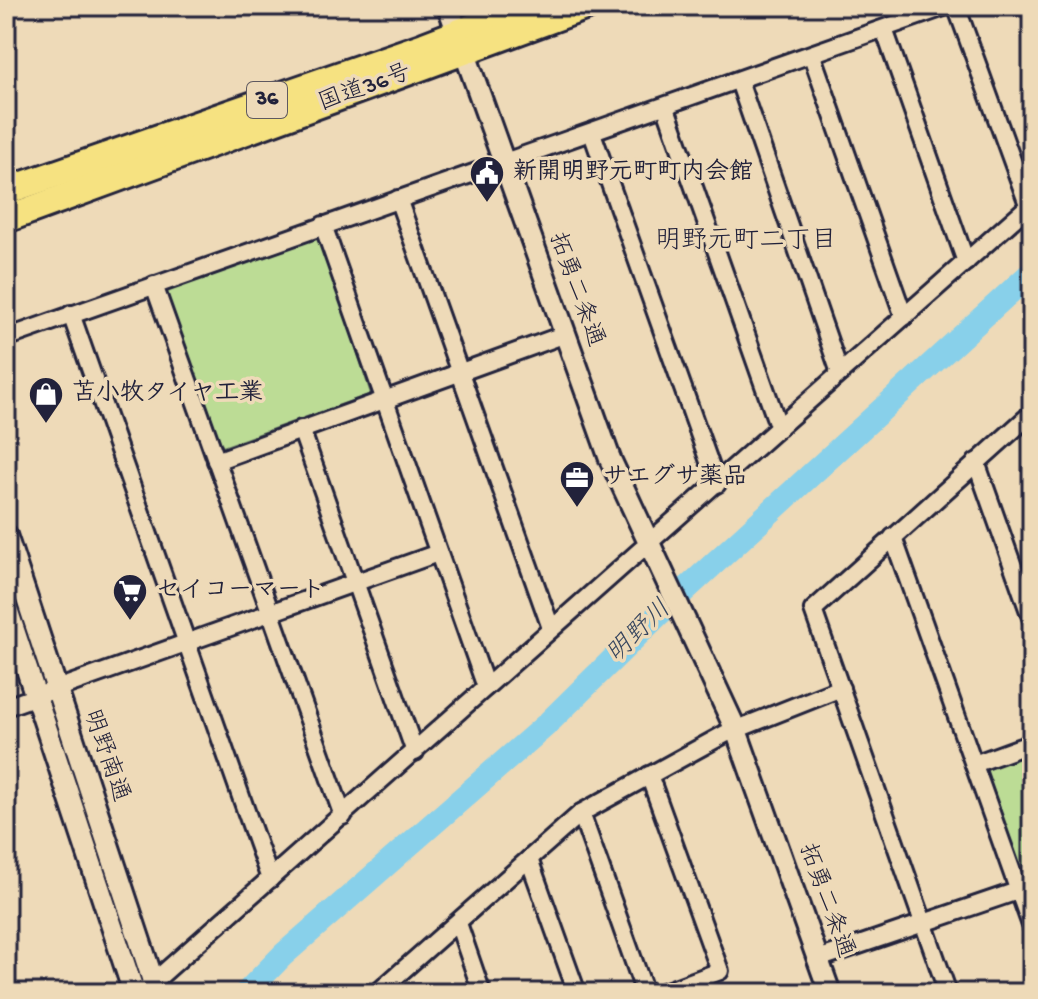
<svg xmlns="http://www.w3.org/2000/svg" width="1038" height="999" font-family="'Gochi Hand','Klee One',sans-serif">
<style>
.green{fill:#bcdc95;stroke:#6f7f68;stroke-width:2}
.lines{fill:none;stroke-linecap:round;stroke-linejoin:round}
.river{stroke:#88d0ea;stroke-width:24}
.minor-casing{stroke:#22223b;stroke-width:22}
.tertiary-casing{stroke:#22223b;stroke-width:26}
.trunk-casing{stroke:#22223b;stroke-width:32}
.minor{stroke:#eedab8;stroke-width:16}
.tertiary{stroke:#eedab8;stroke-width:20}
.trunk{stroke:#f6e281;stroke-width:26}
.labels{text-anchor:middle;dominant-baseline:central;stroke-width:7;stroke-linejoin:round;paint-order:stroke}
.shield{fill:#eedab8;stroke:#5f5960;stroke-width:2}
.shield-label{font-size:22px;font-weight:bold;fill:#22223b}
.street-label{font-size:24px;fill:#22223b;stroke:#eedab8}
.poi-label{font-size:24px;font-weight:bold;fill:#22223b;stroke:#eedab8;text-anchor:start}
.neighbourhood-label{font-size:26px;fill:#22223b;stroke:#eedab8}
.water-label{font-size:26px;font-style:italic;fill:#36455e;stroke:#eedab8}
</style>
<rect width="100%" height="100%" fill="#eedab8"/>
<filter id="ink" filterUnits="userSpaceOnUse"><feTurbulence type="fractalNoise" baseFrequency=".0125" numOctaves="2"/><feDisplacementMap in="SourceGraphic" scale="16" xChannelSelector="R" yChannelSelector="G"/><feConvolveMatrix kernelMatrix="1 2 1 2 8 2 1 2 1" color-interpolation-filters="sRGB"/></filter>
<g filter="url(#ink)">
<!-- green -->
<g class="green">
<polygon points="320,237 371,394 220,448 165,291"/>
<polygon points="1032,750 1032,880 1022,883 982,767"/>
</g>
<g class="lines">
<!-- river -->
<polyline class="river" points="246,993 283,955 546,725 658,615 1032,272"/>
<!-- minor casing -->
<g class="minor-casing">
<g id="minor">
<polyline points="956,6 1029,207"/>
<polyline points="884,29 966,262"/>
<polyline points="812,56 904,317"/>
<polyline points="739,81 840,373"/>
<polyline points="666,108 779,428"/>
<polyline points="592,133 717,484"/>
<polyline points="398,199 551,628"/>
<polyline points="323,225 486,687"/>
<polyline points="154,285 343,816"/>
<polyline points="71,314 270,879"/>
<polyline points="6,338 947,6"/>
<polyline points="301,429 415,752"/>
<polyline points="216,461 563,335"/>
<polyline points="976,462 1032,620"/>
<polyline points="893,537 1032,928"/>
<polyline points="6,707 438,553"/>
<polyline points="974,764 1032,743"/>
<polyline points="649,775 720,971 661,993"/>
<polyline points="581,813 645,993"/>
<polyline points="529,859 577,993"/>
<polyline points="458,923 482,993"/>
<polyline points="818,959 1032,886"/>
<polyline points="141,993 1032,203"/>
<polyline points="377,993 581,813 725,734 841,688"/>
<polyline points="948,993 813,610 1032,413"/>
</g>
</g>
<!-- tertiary casing -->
<g class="tertiary-casing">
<g id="tertiary">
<polyline points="448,6 610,459 736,730 830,993"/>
<polyline points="6,535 157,993"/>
<polyline points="6,606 134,993"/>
</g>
</g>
<!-- trunk casing -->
<g class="trunk-casing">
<g id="trunk">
<polyline points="6,191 424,46 528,6"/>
<polyline points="6,219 587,6"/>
</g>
</g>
<!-- minor -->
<use href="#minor" class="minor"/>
<!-- tertiary -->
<use href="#tertiary" class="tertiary"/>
<!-- trunk -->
<use href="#trunk" class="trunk"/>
</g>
</g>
<!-- icons -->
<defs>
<g id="civic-pin" transform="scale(1.8)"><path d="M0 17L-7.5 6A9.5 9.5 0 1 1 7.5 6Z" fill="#22223b" stroke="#eedab8"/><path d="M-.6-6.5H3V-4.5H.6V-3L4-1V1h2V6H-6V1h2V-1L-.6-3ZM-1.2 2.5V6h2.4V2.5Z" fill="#fff"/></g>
<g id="shop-pin" transform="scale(1.8)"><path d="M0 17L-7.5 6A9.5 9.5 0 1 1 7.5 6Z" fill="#22223b" stroke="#eedab8"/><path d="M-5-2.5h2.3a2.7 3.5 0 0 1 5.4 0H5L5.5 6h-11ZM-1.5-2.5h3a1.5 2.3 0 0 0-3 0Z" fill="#fff"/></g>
<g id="office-pin" transform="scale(1.8)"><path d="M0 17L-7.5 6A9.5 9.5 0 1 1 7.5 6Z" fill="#22223b" stroke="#eedab8"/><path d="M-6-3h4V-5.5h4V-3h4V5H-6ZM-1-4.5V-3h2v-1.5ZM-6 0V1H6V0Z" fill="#fff"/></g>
<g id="supermarket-pin" transform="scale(1.8)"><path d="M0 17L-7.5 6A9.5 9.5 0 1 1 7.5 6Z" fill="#22223b" stroke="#eedab8"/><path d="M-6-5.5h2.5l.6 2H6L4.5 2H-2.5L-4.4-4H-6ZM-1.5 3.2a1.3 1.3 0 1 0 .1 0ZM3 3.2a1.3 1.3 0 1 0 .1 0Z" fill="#fff"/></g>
</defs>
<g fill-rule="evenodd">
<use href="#civic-pin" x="487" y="173"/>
<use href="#shop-pin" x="46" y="394"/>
<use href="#office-pin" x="577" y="478"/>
<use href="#supermarket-pin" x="130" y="591"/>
</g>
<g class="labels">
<!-- shield labels -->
<rect class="shield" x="247" y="82" width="40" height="36" rx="6"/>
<g class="shield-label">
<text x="267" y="100">36</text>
</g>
<!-- street labels -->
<g class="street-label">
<text transform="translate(365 89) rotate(-20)">国道36号</text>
<text transform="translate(575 290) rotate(70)">拓勇二条通</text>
<text transform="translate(105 756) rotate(71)">明野南通</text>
<text transform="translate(825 901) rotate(70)">拓勇二条通</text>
</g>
<!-- poi labels -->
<g class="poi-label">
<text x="513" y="173">新開明野元町町内会館</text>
<text x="72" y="394">苫小牧タイヤ工業</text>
<text x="603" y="478">サエグサ薬品</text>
<text x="156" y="591">セイコーマート</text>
</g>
<!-- neighbourhood labels -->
<g class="neighbourhood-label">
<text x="746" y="242">明野元町二丁目</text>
</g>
<!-- water labels -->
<g class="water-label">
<text transform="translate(640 633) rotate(-44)">明野川</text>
</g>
</g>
<!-- margin -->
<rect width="1038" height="999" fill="none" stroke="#eedab8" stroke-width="32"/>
<rect x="16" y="16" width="1006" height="967" fill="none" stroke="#22223b" stroke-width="3" filter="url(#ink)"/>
</svg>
